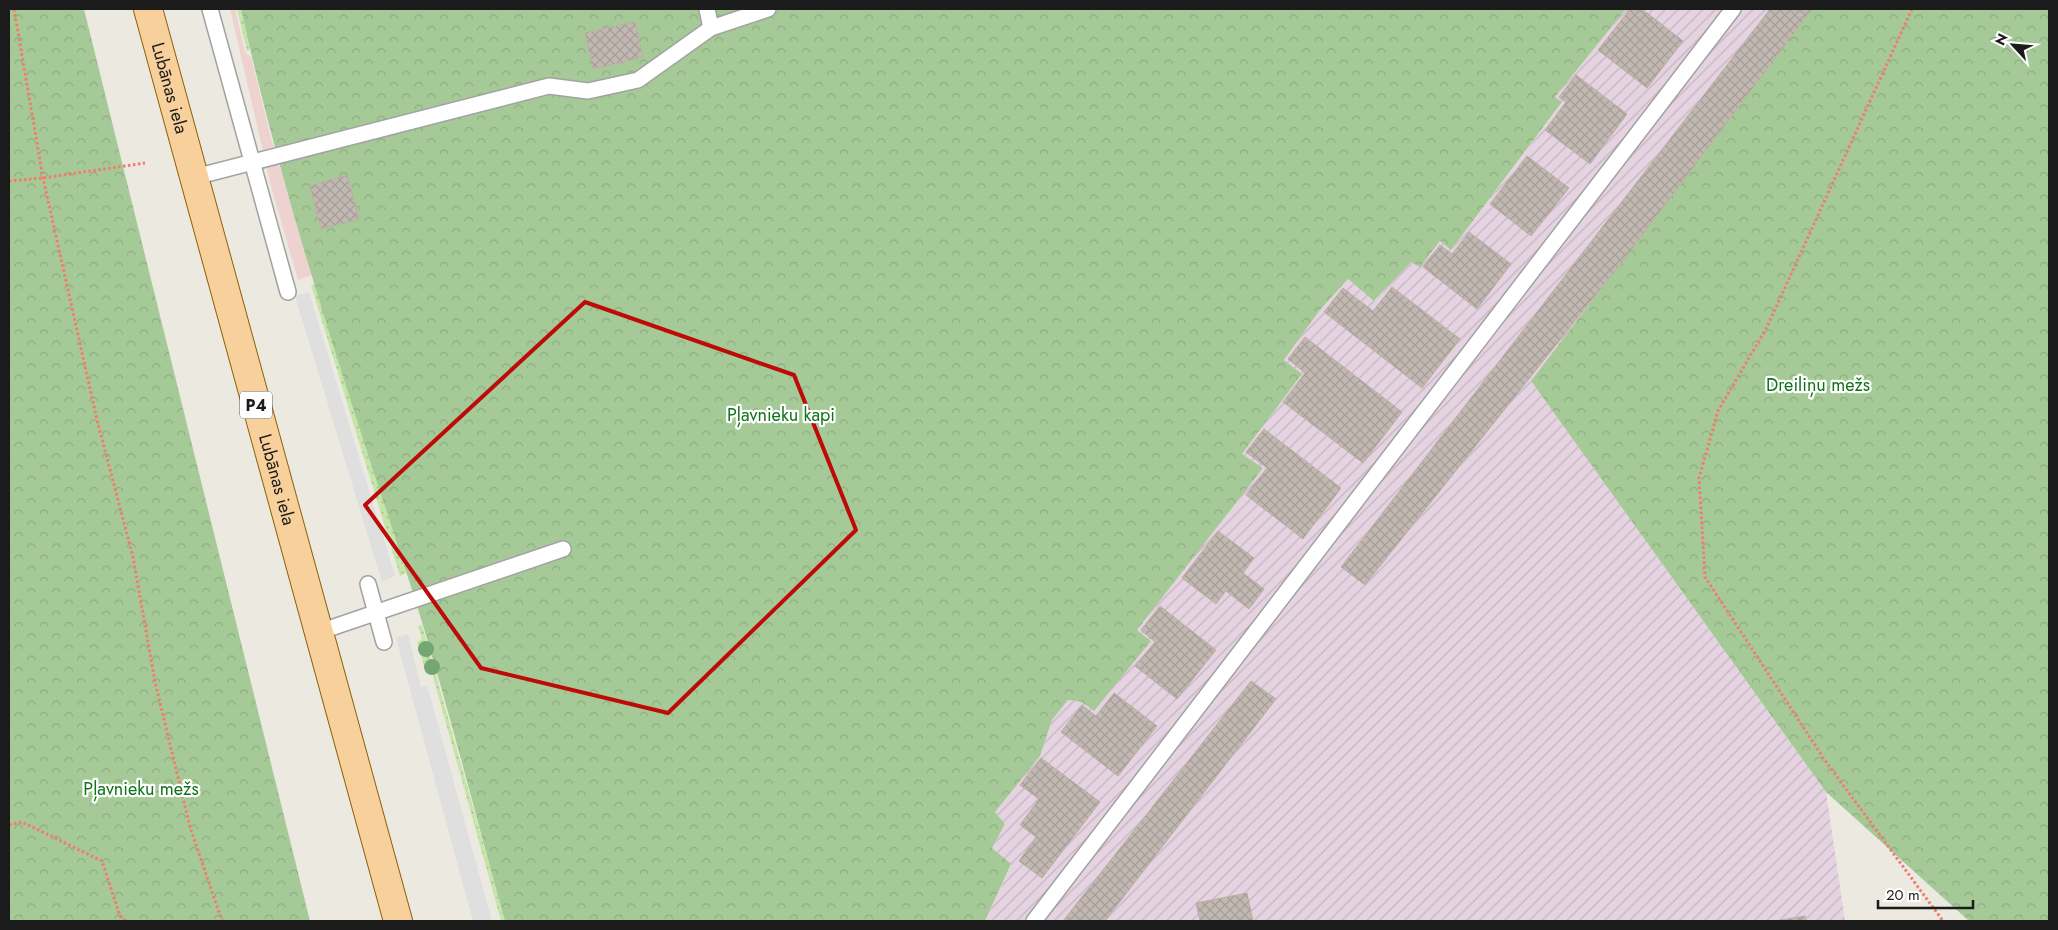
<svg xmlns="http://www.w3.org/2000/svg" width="2058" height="930" font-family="Jost,sans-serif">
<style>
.commercial{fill:#edd2d0}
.industrial{fill:url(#industrial-furrows)}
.grass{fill:url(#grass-dots)}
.forest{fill:url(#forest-crowns)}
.parking{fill:#dfdfdf}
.building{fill:url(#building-cross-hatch);stroke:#bdafa4}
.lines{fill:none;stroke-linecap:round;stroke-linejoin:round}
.lane-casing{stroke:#a2a2a2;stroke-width:18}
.primary-casing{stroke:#8c6107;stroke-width:30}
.path{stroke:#f37b6c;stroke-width:3;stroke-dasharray:2.5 2.5;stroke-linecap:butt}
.lane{stroke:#fff;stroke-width:15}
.primary{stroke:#f7d09b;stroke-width:28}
.tree{fill:#73a873}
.marked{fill:none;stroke:#bd0b09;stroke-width:4;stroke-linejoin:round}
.labels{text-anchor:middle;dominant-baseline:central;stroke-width:4.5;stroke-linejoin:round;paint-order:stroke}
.shield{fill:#fff;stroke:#5f5f5f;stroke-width:1}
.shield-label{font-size:16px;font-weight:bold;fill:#1b1b1b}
.street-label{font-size:18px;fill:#1b1b1b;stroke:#fff}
.park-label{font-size:18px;fill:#107319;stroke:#fff}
</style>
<defs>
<pattern id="industrial-furrows" width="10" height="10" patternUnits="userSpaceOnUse" patternTransform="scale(1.25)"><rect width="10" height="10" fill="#e5d3e2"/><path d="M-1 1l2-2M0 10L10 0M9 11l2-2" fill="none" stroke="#c4b5c1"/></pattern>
<pattern id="grass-dots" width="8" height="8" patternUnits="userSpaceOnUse" patternTransform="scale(1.25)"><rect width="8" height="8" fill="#c6e5a8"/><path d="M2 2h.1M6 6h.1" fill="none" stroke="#aac490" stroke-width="1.8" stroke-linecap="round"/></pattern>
<pattern id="forest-crowns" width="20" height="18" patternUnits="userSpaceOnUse" patternTransform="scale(1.25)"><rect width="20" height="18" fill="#a6ca97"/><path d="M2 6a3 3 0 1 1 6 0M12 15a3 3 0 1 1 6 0" fill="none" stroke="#8ead82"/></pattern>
<pattern id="building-cross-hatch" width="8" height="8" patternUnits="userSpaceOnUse" patternTransform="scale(1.25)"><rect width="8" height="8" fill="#c1b8b1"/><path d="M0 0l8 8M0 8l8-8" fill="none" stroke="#a59e98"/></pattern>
</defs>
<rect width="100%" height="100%" fill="#ece9e1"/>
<!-- commercial -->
<polygon class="commercial" points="230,9 235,9 245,52 251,57 269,131 312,275 298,280 272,190"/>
<!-- industrial -->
<polygon class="industrial" points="1626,9 1812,9 1531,381 1826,792 1845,921 985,921 1011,865 992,848 1005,824 995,812 1040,756 1052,720 1068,700 1082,702 1151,641 1137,630 1262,468 1242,454 1302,374 1284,360 1319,311 1348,279 1375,301 1411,261 1420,266 1440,241 1451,250 1562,103 1555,97"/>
<!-- grass -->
<g class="grass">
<polygon points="237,9 241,9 250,50 247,51"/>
<polygon points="315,283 406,573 400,576 311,285"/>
<polygon points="422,625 505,921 501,921 432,673 426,673 417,642 422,639 418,626"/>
</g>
<!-- forest -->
<g class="forest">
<polygon points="9,9 84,9 310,921 9,921"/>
<path d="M241 9H1626L1555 97 1562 102 1451 250 1440 241 1420 267 1411 262 1374 301 1348 279 1319 311 1284 360 1302 374 1242 454 1263 468 1137 630 1151 641 1094 711 1082 702 1068 700 1052 720 1040 756 995 812 1005 824 992 848 1011 864 985 921H505C475 814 448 705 415 599 352 404 285 209 241 9Z"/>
<polygon points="1812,9 2049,9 2049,921 1969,921 1826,792 1531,381"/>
</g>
<!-- parking -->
<g class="parking">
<polygon points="309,292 395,576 382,582 295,296"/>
<polygon points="408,634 421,687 427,685 492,921 473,921 396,638"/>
</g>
<!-- building -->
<g class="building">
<polygon points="1630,9 1642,9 1683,41 1647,88 1598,50"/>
<polygon points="1770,9 1812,9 1622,262 1365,585 1341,567"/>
<polygon points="635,22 643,57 593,69 585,33"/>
<polygon points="1576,75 1627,114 1590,164 1545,130 1566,102 1559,97"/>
<polygon points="1527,156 1569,188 1531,236 1490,204"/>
<polygon points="347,175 359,219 321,229 310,186"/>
<polygon points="1469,232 1511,264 1477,309 1423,267 1440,245 1452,254"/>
<polygon points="1392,287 1460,339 1422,388 1324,312 1343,288 1373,311"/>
<polygon points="1305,337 1402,412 1363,463 1283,402 1305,373 1288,359"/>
<polygon points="1264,429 1341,488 1303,539 1246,495 1267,468 1246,452"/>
<polygon points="1218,531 1254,558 1243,573 1264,589 1249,609 1226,591 1216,604 1182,578"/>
<polygon points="1160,606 1216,650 1177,699 1135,666 1155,642 1141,630"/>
<polygon points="1251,681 1276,699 1105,921 1063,921"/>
<polygon points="1114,693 1157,726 1118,776 1061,732 1082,705 1096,716"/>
<polygon points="1041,758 1100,802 1042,878 1019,861 1036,837 1020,825 1039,799 1020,785"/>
<polygon points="1247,893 1253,921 1200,921 1196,903"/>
<polygon points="1805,916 1806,921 1775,921"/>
</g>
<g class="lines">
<!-- lane casing -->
<g class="lane-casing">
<g id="lane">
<polyline points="210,9 288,292"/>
<polyline points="707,9 711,28"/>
<polyline points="195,177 549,86 588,91 638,80 711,28 768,9"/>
<polyline points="368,584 384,642"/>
<polyline points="319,632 563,549"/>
<polyline points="1034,921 1733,9"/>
</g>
</g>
<!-- primary casing -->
<g class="primary-casing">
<g id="primary">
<path id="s1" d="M148 9 398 921"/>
</g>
</g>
<!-- path -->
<g class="path">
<polyline points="14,9 43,178 97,420 133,557 155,682 190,827 222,921"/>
<polyline points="1912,9 1767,327 1718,411 1699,478 1705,577 1824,759 1943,921"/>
<polyline points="9,181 43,178 145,163"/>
<polyline points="9,825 22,822 102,861 120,916 126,921"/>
</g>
<!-- lane -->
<use href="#lane" class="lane"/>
<!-- primary -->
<use href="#primary" class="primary"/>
</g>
<!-- trees -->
<g class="tree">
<circle cx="426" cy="649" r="8"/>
<circle cx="432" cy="667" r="8"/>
</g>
<!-- marked area -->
<path class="marked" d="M585 302 794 375 856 530 668 713 481 668 365 505Z"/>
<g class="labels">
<!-- shield labels -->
<rect class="shield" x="240" y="391.5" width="32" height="27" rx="4"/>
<g class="shield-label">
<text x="256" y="405">P4</text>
</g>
<!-- street labels -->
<g class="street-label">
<text stroke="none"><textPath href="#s1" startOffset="82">Lubānas iela</textPath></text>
<text stroke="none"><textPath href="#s1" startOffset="488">Lubānas iela</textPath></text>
</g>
<!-- park labels -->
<g class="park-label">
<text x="1818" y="385">Dreiliņu mežs</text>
<text x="781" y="415">Pļavnieku kapi</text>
<text x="141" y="789">Pļavnieku mežs</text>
</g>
</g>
<!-- border -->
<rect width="2058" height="930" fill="none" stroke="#1b1b1b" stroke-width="20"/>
<!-- north arrow -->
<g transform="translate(2013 45) rotate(296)" stroke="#ffffff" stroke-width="4" paint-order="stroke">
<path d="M0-4L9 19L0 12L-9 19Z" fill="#1b1b1b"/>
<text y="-8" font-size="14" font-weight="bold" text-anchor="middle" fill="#1b1b1b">N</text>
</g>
<!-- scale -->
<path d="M1878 900v8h95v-8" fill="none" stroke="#1b1b1b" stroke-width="2.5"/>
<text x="1886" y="900" font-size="15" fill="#1b1b1b" stroke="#ffffff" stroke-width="4" paint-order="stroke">20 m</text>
</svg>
